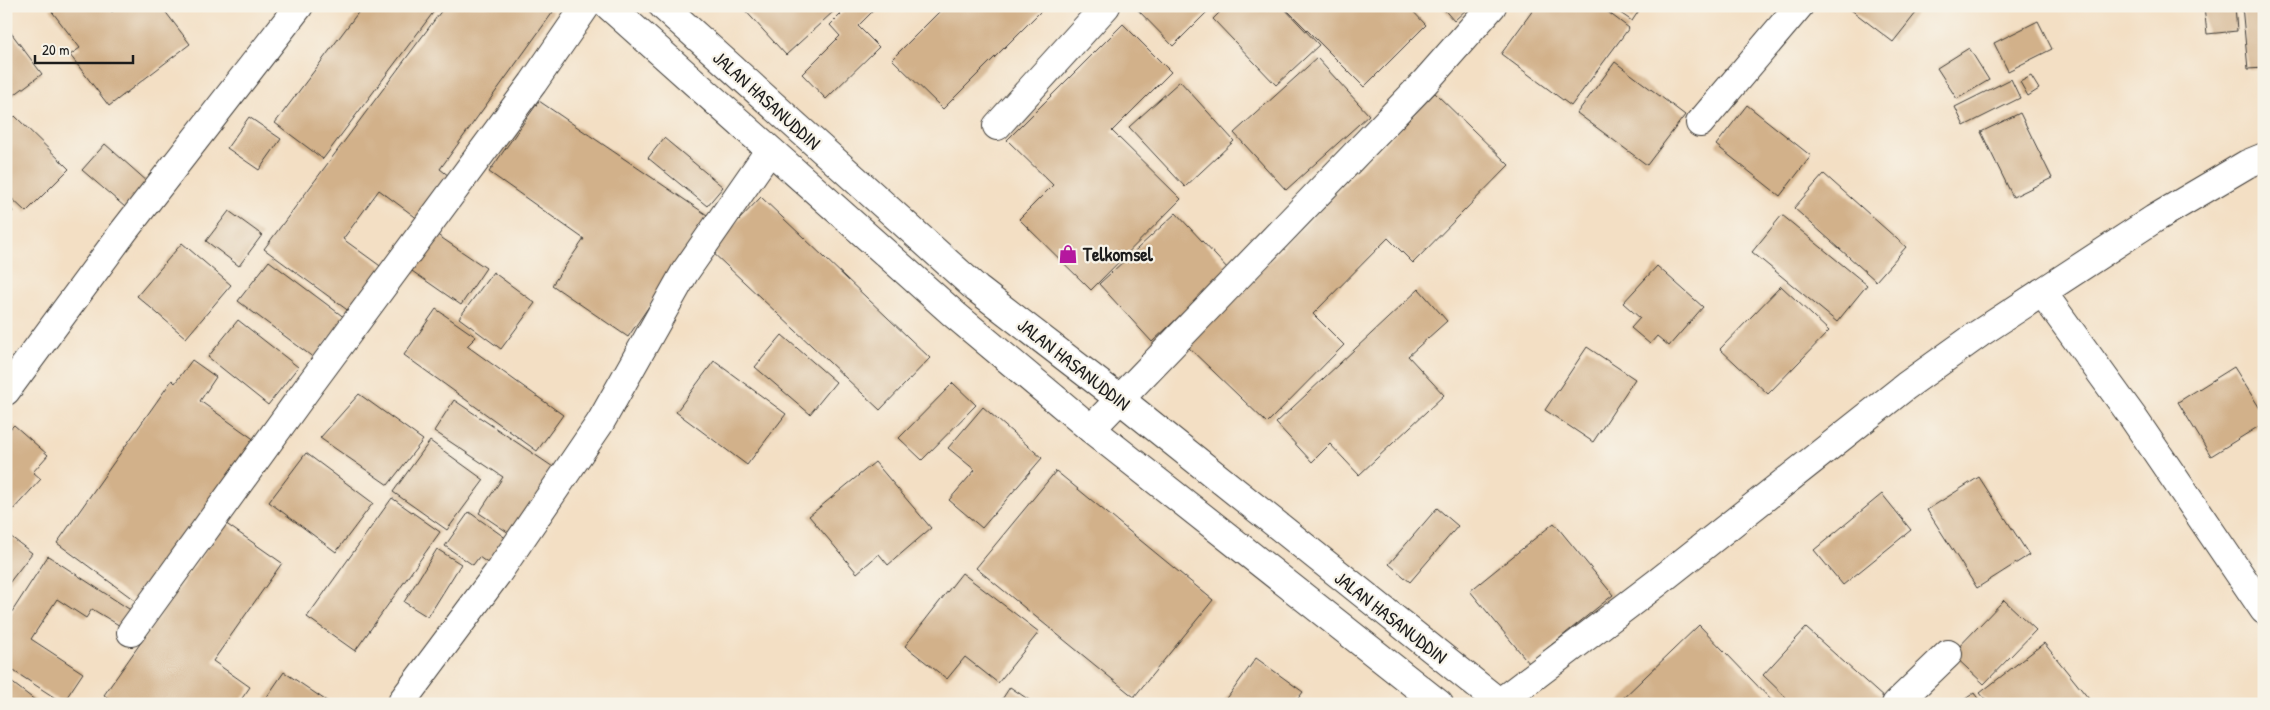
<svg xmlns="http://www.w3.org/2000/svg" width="2270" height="710" font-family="'Patrick Hand',sans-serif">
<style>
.building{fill:#d2b18a}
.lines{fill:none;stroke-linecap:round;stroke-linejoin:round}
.minor-casing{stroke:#3c3935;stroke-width:30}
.minor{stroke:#fff;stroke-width:28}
.labels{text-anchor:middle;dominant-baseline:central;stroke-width:4.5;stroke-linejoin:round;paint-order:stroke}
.street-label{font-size:19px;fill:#1c1c1c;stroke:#f7f3e8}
.poi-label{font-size:19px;font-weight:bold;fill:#1c1c1c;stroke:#f7f3e8;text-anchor:start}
</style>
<rect width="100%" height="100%" fill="#f7f3e8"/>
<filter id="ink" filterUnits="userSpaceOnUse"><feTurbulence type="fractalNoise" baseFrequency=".02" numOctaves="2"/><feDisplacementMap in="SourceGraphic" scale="10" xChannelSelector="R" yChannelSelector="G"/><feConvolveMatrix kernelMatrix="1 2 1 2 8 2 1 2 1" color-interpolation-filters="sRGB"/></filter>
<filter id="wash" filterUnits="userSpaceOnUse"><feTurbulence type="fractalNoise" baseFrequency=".0096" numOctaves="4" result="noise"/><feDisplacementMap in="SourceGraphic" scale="20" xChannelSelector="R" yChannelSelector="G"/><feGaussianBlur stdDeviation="1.12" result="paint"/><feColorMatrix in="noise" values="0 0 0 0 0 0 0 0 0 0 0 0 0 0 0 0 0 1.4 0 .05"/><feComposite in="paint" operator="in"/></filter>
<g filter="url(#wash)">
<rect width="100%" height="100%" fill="#f3dfc4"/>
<g id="blocks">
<!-- building -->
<g class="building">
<polygon points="55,6 108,6 112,12 118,6 161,6 190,44 109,106 70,55 80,48 50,9"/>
<polygon points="363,6 438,6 323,159 275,123"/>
<polygon points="445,6 545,6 553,12 440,169 449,176 418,219 379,190 343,239 383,268 350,312 264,249"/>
<polygon points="741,6 830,6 834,11 786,55"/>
<polygon points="849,6 867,6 873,11 858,26 879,47 826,99 802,74 840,36 830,25"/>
<polygon points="945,6 1046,6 943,109 892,59"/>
<polygon points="1134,6 1213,6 1173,46"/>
<polygon points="1226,6 1282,6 1319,45 1276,85 1213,19"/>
<polygon points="1287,6 1408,6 1426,25 1364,87 1285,8"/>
<polygon points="1441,6 1470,6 1454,21"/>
<polygon points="1536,6 1600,6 1629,28 1571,106 1501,54"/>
<polygon points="1610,6 1642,6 1632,21"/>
<polygon points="1846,6 1917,6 1920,8 1893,42"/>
<polygon points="2204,6 2235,6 2237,31 2207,34"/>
<polygon points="2242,6 2264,6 2264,68 2248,69"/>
<polygon points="2038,21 2052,49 2008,71 1994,43"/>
<polygon points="1123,24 1171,72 1112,131 1181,199 1091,290 1019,219 1053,185 1007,140"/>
<polygon points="6,26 42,74 6,101"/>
<polygon points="1969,48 1989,80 1957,99 1937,68"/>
<polygon points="1317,58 1369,115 1286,190 1234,133"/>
<polygon points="1615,62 1685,115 1647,165 1577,113"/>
<polygon points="2031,76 2039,89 2028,96 2020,82"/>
<polygon points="2011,79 2020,98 1964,126 1955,107"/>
<polygon points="1180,81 1234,141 1185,187 1129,127"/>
<polygon points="1435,93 1509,165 1413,263 1388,238 1313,314 1344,345 1267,423 1187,346"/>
<polygon points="539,101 710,217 628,337 552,285 584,239 489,172"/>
<polygon points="1747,105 1811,156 1780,196 1716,145"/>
<polygon points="2020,113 2052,178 2013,197 1981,132"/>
<polygon points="15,116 69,169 26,212 6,193 6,125"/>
<polygon points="249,117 281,139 259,170 227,148"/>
<polygon points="664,138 723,187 707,206 648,158"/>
<polygon points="105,144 148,182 125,207 82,170"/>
<polygon points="1824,174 1906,247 1876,281 1794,208"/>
<polygon points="761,197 930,358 880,410 710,250"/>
<polygon points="6,205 13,211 6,219"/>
<polygon points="229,211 262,235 239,266 206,241"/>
<polygon points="1176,213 1229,270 1152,342 1099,284"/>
<polygon points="1782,215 1867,285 1837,322 1752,252"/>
<polygon points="433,232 486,268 461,305 409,269"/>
<polygon points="182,243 231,285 186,338 137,296"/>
<polygon points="269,261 345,318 314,358 238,301"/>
<polygon points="1657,266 1703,307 1669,346 1657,336 1650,344 1631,328 1640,318 1623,303"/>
<polygon points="493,272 535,303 501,349 459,318"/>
<polygon points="1781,286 1829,331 1768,394 1720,349"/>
<polygon points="1419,289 1447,321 1408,356 1444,395 1359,475 1330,444 1312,462 1276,423"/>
<polygon points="436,309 476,337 467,346 563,415 537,451 404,355"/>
<polygon points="238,320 298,367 268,405 208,357"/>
<polygon points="782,335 836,382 810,414 755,367"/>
<polygon points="1587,347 1635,379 1593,442 1545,410"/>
<polygon points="192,360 216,377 200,401 259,443 141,605 57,543 172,380 175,383"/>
<polygon points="714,361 786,414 747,465 676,412"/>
<polygon points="2234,367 2264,415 2264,423 2211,456 2178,402"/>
<polygon points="953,383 976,405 922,460 899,438"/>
<polygon points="359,394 423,440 388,485 320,438"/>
<polygon points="454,400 562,473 518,539 479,513 503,477 434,431"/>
<polygon points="983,407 1042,458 982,528 949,500 975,470 948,448"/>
<polygon points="14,425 48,455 33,472 41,479 11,512 6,508 6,433"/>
<polygon points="430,441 484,480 447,530 393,492"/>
<polygon points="306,453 373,503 336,552 269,502"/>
<polygon points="875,462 931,528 888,565 879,554 857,573 809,516"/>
<polygon points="1056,471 1213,600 1134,697 976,568"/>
<polygon points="1979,477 2029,555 1977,588 1927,510"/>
<polygon points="1882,494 1911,530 1843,585 1814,550"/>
<polygon points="392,498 440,532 355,651 307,617"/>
<polygon points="1437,508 1458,526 1410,582 1389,564"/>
<polygon points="469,512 514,544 496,569 479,557 473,565 445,546"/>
<polygon points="225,523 282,563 213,661 250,687 238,704 117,704 104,695"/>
<polygon points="1554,523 1613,595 1529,663 1470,591"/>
<polygon points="6,533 32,553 6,587"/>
<polygon points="437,549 461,564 428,617 404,602"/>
<polygon points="48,556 132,611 122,627 92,609 86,618 57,599 31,639 83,673 63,703 6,666 6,621"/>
<polygon points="962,573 1039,632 998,683 965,657 947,679 905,646"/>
<polygon points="2004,600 2036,630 1984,684 1952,654"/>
<polygon points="1699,625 1775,704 1617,704"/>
<polygon points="1806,628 1885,699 1881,704 1793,704 1763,675"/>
<polygon points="2044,643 2093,704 1989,704 1980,693"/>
<polygon points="1256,658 1303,692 1294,704 1223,704"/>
<polygon points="284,672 331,704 262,704"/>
<polygon points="6,678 40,704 6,704"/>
<polygon points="1010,687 1035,704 999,704"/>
<polygon points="1974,693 1982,704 1958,704"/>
</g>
</g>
</g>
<g filter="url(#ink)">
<use href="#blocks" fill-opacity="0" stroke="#3c3935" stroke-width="1"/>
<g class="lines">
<!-- minor casing -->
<g class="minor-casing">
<g id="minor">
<polyline points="609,6 955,315 1091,429 1439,704"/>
<polyline points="663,6 977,289 1121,400 1501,704"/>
<polyline points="1700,123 1799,6"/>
<polyline points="997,126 1106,6"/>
<polyline points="2042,292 2132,416 2264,610"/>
<polyline points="6,391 124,231 299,6"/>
<polyline points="1091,429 1425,82 1492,6"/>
<polyline points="131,632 309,386 533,83 586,6"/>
<polyline points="403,700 497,574 600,423 685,272 769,151"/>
<polyline points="1499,703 1657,583 1906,386 1980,333 2154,219 2247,164 2264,157"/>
<polyline points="1896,704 1948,654"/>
</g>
</g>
<!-- minor -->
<use href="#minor" class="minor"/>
</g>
</g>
<!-- icons -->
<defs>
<g id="shop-bare" transform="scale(1.5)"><path d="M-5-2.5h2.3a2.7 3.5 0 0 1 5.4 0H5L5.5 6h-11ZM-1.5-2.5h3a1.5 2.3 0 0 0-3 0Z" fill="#b5179e" stroke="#f7f3e8" stroke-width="2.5" paint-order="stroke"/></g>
</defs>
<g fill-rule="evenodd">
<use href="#shop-bare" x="1068" y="254"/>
</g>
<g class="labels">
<!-- street labels -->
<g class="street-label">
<text transform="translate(767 100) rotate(42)">JALAN HASANUDDIN</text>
<text transform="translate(1074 364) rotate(38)">JALAN HASANUDDIN</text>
<text transform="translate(1391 617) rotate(38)">JALAN HASANUDDIN</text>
</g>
<!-- poi labels -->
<g class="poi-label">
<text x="1083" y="254">Telkomsel</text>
</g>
</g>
<!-- margin -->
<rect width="2270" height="710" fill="none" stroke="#f7f3e8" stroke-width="25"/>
<!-- scale -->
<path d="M35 55v8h98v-8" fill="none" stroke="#1c1c1c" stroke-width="2.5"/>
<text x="42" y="55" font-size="15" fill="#1c1c1c" stroke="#f7f3e8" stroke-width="4" paint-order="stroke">20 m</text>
</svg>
